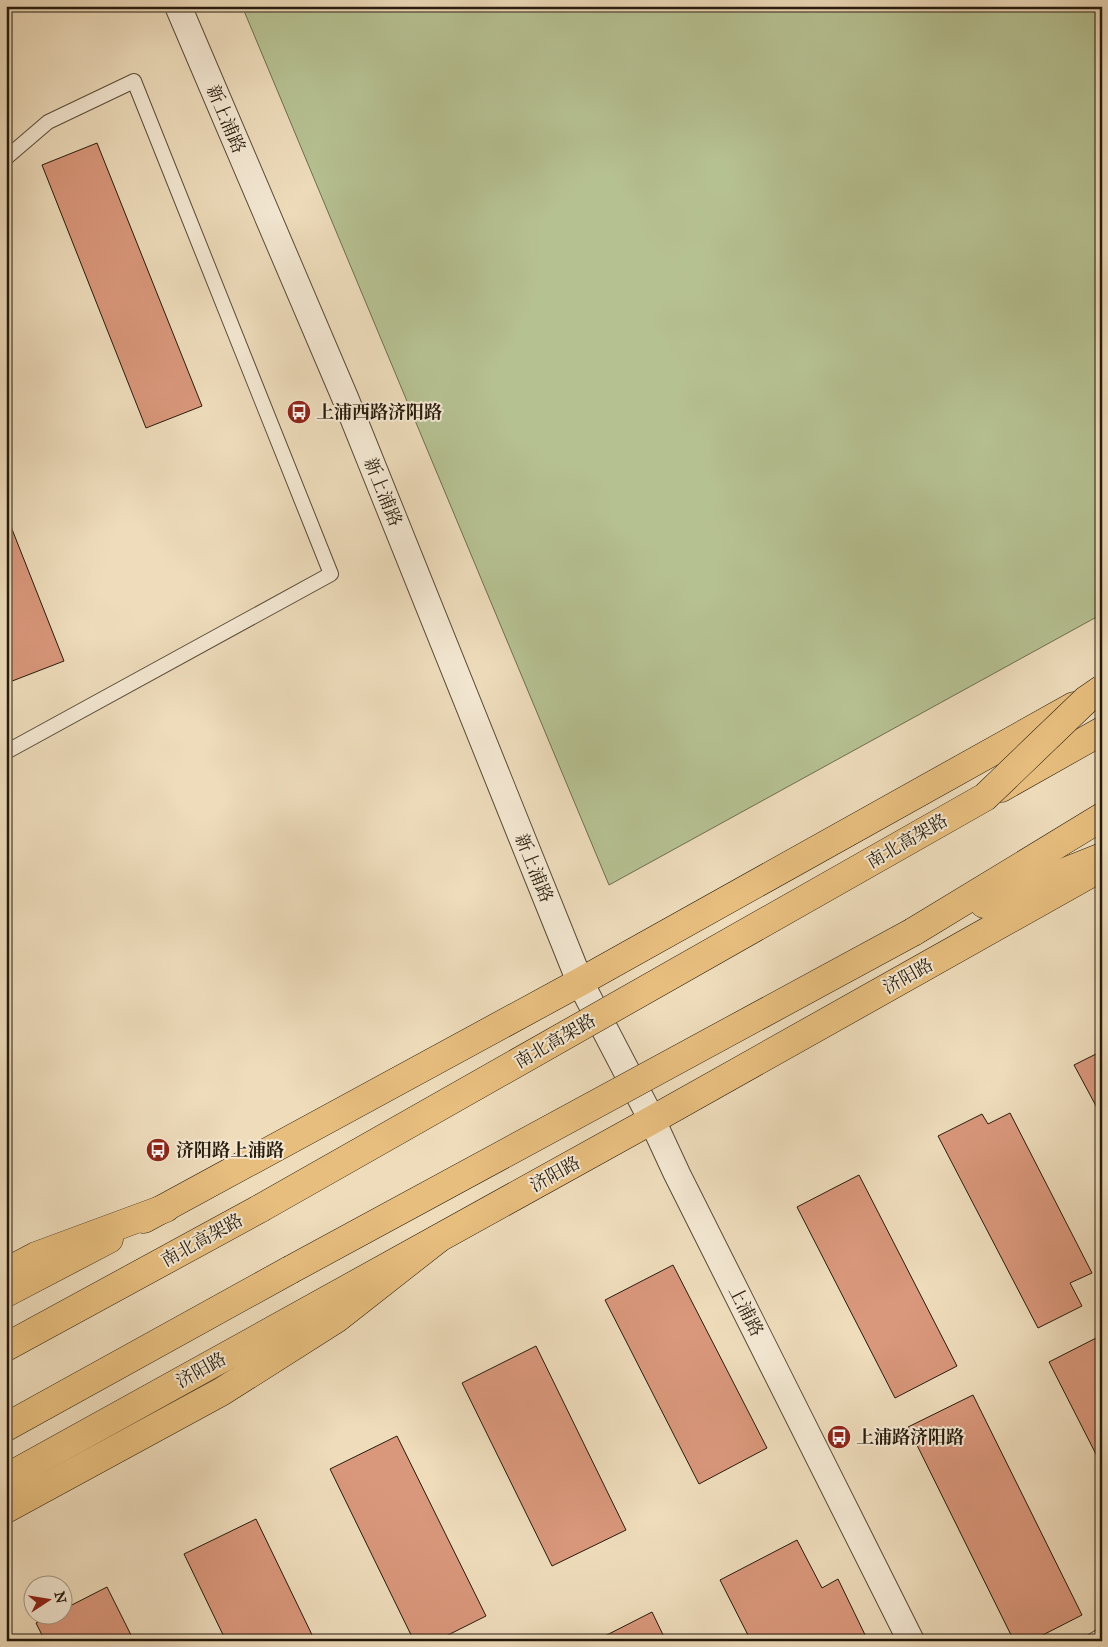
<svg xmlns="http://www.w3.org/2000/svg" width="1108" height="1647" font-family="'IM FELL Great Primer','Noto Serif SC',serif">
<style>
.green{fill:#b6c192;stroke:#6e6e4f}
.building{fill:#d9977b;stroke:#271b0c}
.lines{fill:none;stroke-linecap:round;stroke-linejoin:round}
.lane-casing{stroke:#594b38;stroke-width:16}
.street-casing{stroke:#594b38;stroke-width:28}
.primary-casing{stroke:#271b0c;stroke-width:29}
.highway-casing{stroke:#271b0c;stroke-width:29}
.lane{stroke:#f4e8d3;stroke-width:14}
.street{stroke:#f4e8d3;stroke-width:26}
.primary{stroke:#e7be7e;stroke-width:28}
.highway{stroke:#e7be7e;stroke-width:28}
.highway-bridge-casing{stroke:#271b0c;stroke-width:29;stroke-linecap:butt}
.highway-bridge{stroke:#e7be7e;stroke-width:28}
.labels{text-anchor:middle;dominant-baseline:central;stroke-width:4;stroke-linejoin:round;paint-order:stroke}
.street-label{font-size:18px;fill:#271b0c;stroke:#f4e8d3}
.poi-label{font-size:18px;font-weight:bold;fill:#271b0c;stroke:#f4e8d3;text-anchor:start}
</style>
<rect width="100%" height="100%" fill="#eedcbb"/>
<filter id="stains"><feTurbulence type="fractalNoise" baseFrequency=".004" numOctaves="4"/><feColorMatrix values="0 0 0 0 .2 0 0 0 0 .09 0 0 0 0 .02 0 0 0 .5 -.17"/></filter>
<radialGradient id="worn" r=".72"><stop offset=".6" stop-color="#630" stop-opacity="0"/><stop offset="1" stop-color="#630" stop-opacity=".3"/></radialGradient>
<!-- green -->
<polygon class="green" points="242,6 1102,6 1102,614 609,885"/>
<!-- building -->
<g class="building">
<polygon points="97,143 202,406 146,428 42,165"/>
<polygon points="6,514 64,661 7,683 6,681"/>
<polygon points="1102,1051 1102,1117 1074,1065"/>
<polygon points="1010,1113 1092,1273 1070,1283 1082,1306 1038,1328 938,1136 982,1114 988,1124"/>
<polygon points="859,1175 957,1366 895,1398 797,1207"/>
<polygon points="673,1265 767,1448 699,1484 605,1300"/>
<polygon points="1102,1335 1102,1466 1049,1362"/>
<polygon points="536,1346 626,1530 552,1566 462,1383"/>
<polygon points="973,1395 1082,1615 1031,1641 1014,1641 908,1427"/>
<polygon points="397,1436 486,1616 436,1641 414,1641 330,1469"/>
<polygon points="256,1519 315,1641 226,1641 184,1554"/>
<polygon points="797,1540 822,1588 838,1579 868,1641 777,1641 775,1637 769,1641 751,1641 720,1580"/>
<polygon points="107,1587 134,1641 45,1641 36,1623 53,1614 62,1614 62,1610"/>
<polygon points="652,1612 666,1641 595,1641"/>
</g>
<g class="lines">
<!-- lane casing -->
<g class="lane-casing">
<g id="lane">
<polyline points="6,158 48,122 134,81 331,574 6,752"/>
<polyline points="1092,1641 1102,1635"/>
</g>
</g>
<!-- street casing -->
<g class="street-casing">
<polyline id="street" points="178,6 346,400 580,982 652,1120 677,1174 911,1641"/>
</g>
<!-- primary casing -->
<g class="primary-casing">
<g id="primary">
<polyline points="144,1219 580,982 1074,706"/>
<polyline points="6,1293 109,1239"/>
<polyline points="6,1478 652,1120 1102,867"/>
</g>
</g>
<!-- highway casing -->
<g class="highway-casing">
<g id="highway">
<polyline points="1001,788 1102,731"/>
<polyline points="984,904 1102,857"/>
<polyline points="913,932 1102,817"/>
<polyline points="6,1272 36,1256 166,1208"/>
<polyline points="6,1347 261,1208"/>
<polyline points="6,1427 290,1270"/>
<polyline points="6,1509 221,1392 336,1319 438,1239"/>
</g>
</g>
<!-- lane -->
<use href="#lane" class="lane"/>
<!-- street -->
<use href="#street" class="street"/>
<!-- primary -->
<use href="#primary" class="primary"/>
<!-- highway -->
<use href="#highway" class="highway"/>
<!-- highway-bridge casing -->
<g class="highway-bridge-casing">
<g id="highway-bridge">
<polyline points="261,1208 985,797 1086,700 1102,689"/>
<polyline points="290,1270 913,932"/>
</g>
</g>
<!-- highway-bridge -->
<use href="#highway-bridge" class="highway-bridge"/>
</g>
<!-- icons -->
<defs>
<g id="bus-disc" transform="scale(1.25)"><circle r="9.5" fill="#8f2418" stroke="#f4e8d3"/><path d="M-5-6H5V4H4V6H2V4H-2V6H-4V4H-5ZM-3.5-4V0h7V-4ZM-3.5 1.2v1.5H-2V1.2ZM2 1.2v1.5H3.5V1.2Z" fill="#fff"/></g>
</defs>
<g fill-rule="evenodd">
<use href="#bus-disc" x="299" y="412"/>
<use href="#bus-disc" x="158" y="1150"/>
<use href="#bus-disc" x="839" y="1437"/>
</g>
<g class="labels">
<!-- street labels -->
<g class="street-label">
<text transform="translate(226 119) rotate(67)">新上浦路</text>
<text transform="translate(383 492) rotate(68)">新上浦路</text>
<text transform="translate(907 841) rotate(-30)">南北高架路</text>
<text transform="translate(534 868) rotate(68)">新上浦路</text>
<text transform="translate(908 976) rotate(-29)">济阳路</text>
<text transform="translate(555 1041) rotate(-30)">南北高架路</text>
<text transform="translate(555 1174) rotate(-29)">济阳路</text>
<text transform="translate(202 1240) rotate(-29)">南北高架路</text>
<text transform="translate(746 1311) rotate(63)">上浦路</text>
<text transform="translate(201 1370) rotate(-29)">济阳路</text>
</g>
<!-- poi labels -->
<g class="poi-label">
<text x="316" y="412">上浦西路济阳路</text>
<text x="176" y="1150">济阳路上浦路</text>
<text x="856" y="1437">上浦路济阳路</text>
</g>
</g>
<!-- margin -->
<rect width="1108" height="1647" fill="none" stroke="#eedcbb" stroke-width="25"/>
<rect x="8" y="8" width="1093" height="1632" fill="none" stroke="#271b0c" stroke-width="2.5"/>
<rect x="12" y="12" width="1083" height="1622" fill="none" stroke="#271b0c"/>
<!-- north arrow -->
<g transform="translate(48 1600) rotate(78)"><circle r="24" fill="#f4e8d3" stroke="#a29683"/>
<path d="M0-4L9 19L0 12L-9 19Z" fill="#8f2418"/>
<text y="-8" font-size="14" font-weight="bold" text-anchor="middle" fill="#271b0c">N</text>
</g>
<rect width="100%" height="100%" filter="url(#stains)"/>
<rect width="100%" height="100%" fill="url(#worn)"/>
</svg>
